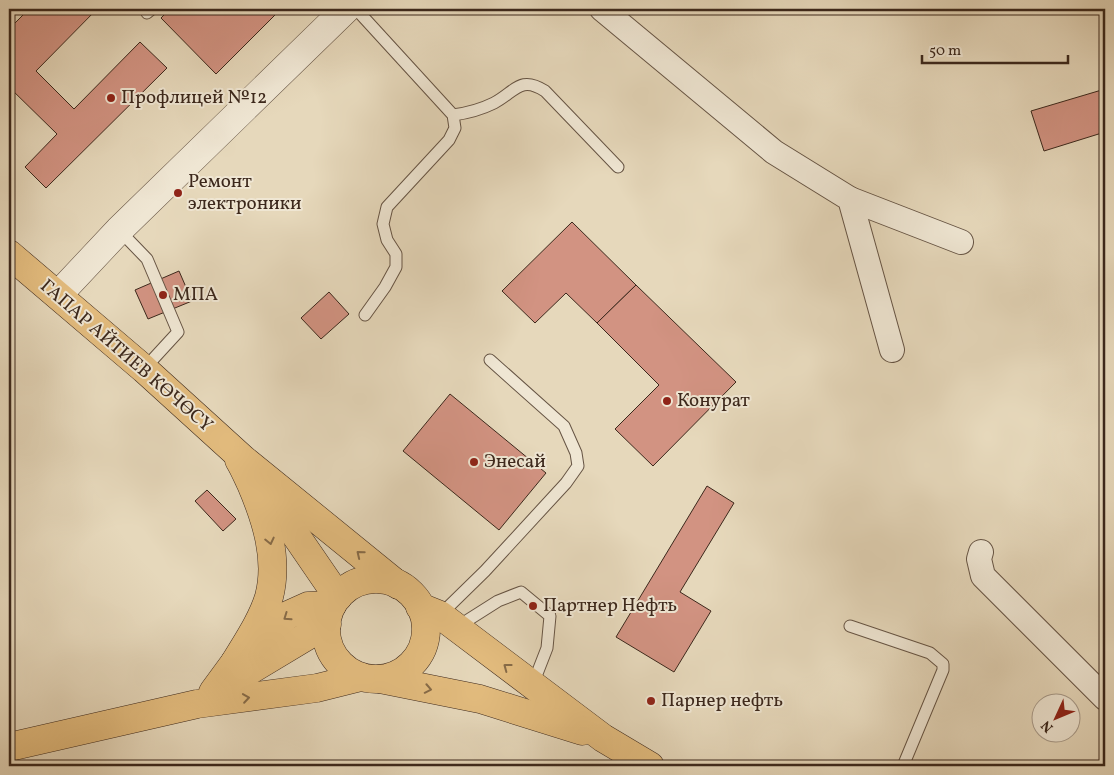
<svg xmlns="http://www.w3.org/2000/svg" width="1114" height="775" font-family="Vollkorn,serif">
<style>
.building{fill:#d29382;stroke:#3c281c}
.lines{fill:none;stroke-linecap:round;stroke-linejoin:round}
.service-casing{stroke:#665444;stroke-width:13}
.minor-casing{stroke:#665444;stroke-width:26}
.tertiary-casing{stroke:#665444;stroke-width:29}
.primary-casing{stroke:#3c281c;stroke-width:29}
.service{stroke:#efe6d3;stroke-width:11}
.minor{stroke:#efe6d3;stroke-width:24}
.tertiary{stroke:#efe6d3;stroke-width:28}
.primary{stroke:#e3bc7e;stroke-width:28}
.oneway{stroke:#876b48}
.poi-dot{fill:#8f2418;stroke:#efe6d3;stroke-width:2}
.labels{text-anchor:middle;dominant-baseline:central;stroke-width:4;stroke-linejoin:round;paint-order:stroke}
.poi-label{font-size:19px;fill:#3c281c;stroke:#efe6d3;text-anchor:start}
.street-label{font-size:19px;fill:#3c281c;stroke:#efe6d3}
</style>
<rect width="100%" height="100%" fill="#e6d8bb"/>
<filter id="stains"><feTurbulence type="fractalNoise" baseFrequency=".004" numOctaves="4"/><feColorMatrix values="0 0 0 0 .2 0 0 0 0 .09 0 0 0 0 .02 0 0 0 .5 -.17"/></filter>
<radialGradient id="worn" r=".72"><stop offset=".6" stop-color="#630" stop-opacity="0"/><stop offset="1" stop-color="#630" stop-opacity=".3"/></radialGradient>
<!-- building -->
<g class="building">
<polygon points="29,9 97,9 36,71 74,109 140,42 167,68 46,188 25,167 57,134 9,87 9,29"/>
<polygon points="170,9 281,9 216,74 161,18"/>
<polygon points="1105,89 1105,132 1044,151 1031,111"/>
<polygon points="572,222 636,285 597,323 566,293 535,323 502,291"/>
<polygon points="179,271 192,301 148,319 135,290"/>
<polygon points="636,285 736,382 653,466 615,429 659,385 597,323"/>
<polygon points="329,292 349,314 321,339 301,318"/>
<polygon points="450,394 546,473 499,530 403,451"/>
<polygon points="707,486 734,503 680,592 711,611 674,672 616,637"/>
<polygon points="207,490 236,519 223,531 195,501"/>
</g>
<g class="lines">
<!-- service casing -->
<g class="service-casing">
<g id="service">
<polyline points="356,9 453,115 455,128 449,140 387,207 383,224 387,240 396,254 396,267 385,287 365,315"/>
<polyline points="147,13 152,9"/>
<path d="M453 115C468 113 480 110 494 103 515 92 520 75 545 91L618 167"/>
<polyline points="119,230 147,259 178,332 144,369"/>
<polyline points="440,615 485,571 566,483 578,466 576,453 564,426 490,360"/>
<polyline points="850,626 930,653 943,664 943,670 903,766"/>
<polyline points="457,627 498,601 521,592 550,616 547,648 533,684"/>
</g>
</g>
<!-- minor casing -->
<g class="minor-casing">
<g id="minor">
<polyline points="602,9 774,152 850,199 892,350"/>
<polyline points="850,199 961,242"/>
<polyline points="981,552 979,559 983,576 1105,698"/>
</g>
</g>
<!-- tertiary casing -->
<g class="tertiary-casing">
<polyline id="tertiary" points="58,295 119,230 346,9"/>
</g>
<!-- primary casing -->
<g class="primary-casing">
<g id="primary">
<polyline points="9,254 144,369 243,459 398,585"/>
<polyline points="264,489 338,597"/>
<circle cx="376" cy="629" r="50"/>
<polyline points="420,607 440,615 603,738 650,766"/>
<path d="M235 662C247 642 262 620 269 597 279 559 266 519 251 484 247 476 244 468 239 460"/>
<polyline points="380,679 480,699 582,731"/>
<polyline points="232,681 327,624"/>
<polyline points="213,692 235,662 266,633 288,615 308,606 332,605"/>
<polyline points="9,747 197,704 317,688 361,677"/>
</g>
</g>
<!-- service -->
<use href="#service" class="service"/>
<!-- minor -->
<use href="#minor" class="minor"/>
<!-- tertiary -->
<use href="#tertiary" class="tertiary"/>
<!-- primary -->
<use href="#primary" class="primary"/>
</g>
<!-- one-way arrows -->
<defs><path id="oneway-chevron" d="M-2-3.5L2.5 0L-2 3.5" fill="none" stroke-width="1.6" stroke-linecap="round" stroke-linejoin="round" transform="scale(1.25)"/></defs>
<g class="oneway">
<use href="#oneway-chevron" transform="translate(270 541) rotate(77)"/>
<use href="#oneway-chevron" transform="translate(360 554) rotate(-141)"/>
<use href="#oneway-chevron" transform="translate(287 617) rotate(145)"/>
<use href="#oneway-chevron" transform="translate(507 667) rotate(-143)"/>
<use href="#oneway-chevron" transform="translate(428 689) rotate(11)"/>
<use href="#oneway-chevron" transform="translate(246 698) rotate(-8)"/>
</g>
<!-- markers -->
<g class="poi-dot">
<circle cx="111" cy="98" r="5"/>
<circle cx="178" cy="193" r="5"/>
<circle cx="163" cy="295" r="5"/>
<circle cx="667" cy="401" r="5"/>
<circle cx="474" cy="462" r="5"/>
<circle cx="533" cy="606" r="5"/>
<circle cx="651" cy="701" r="5"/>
</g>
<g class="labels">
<!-- poi labels -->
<g class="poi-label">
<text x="121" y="98">Профлицей №12</text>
<text x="188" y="182">Ремонт<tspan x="188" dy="22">электроники</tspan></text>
<text x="173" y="295">МПА</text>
<text x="677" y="401">Конурат</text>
<text x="484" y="462">Энесай</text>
<text x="543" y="606">Партнер Нефть</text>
<text x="661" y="701">Парнер нефть</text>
</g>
<!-- street labels -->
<g class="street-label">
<text transform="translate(126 356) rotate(41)">ГАПАР АЙТИЕВ КӨЧӨСҮ</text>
</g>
</g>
<!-- margin -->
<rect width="1114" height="775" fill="none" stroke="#e6d8bb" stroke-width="30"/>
<rect x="10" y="10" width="1094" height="755" fill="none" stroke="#3c281c" stroke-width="2.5"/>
<rect x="15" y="15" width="1084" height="745" fill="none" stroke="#3c281c"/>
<!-- north arrow -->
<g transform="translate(1056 718) rotate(226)"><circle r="24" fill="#efe6d3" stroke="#a79a8a"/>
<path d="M0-4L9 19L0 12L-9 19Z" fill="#8f2418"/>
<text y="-8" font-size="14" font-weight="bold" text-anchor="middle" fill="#3c281c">N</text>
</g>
<!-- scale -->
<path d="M922 55v8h146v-8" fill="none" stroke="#3c281c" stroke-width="2.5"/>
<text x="929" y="55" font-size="15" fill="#3c281c" stroke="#efe6d3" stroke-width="4" paint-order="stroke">50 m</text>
<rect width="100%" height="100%" filter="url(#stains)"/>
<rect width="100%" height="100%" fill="url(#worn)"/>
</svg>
